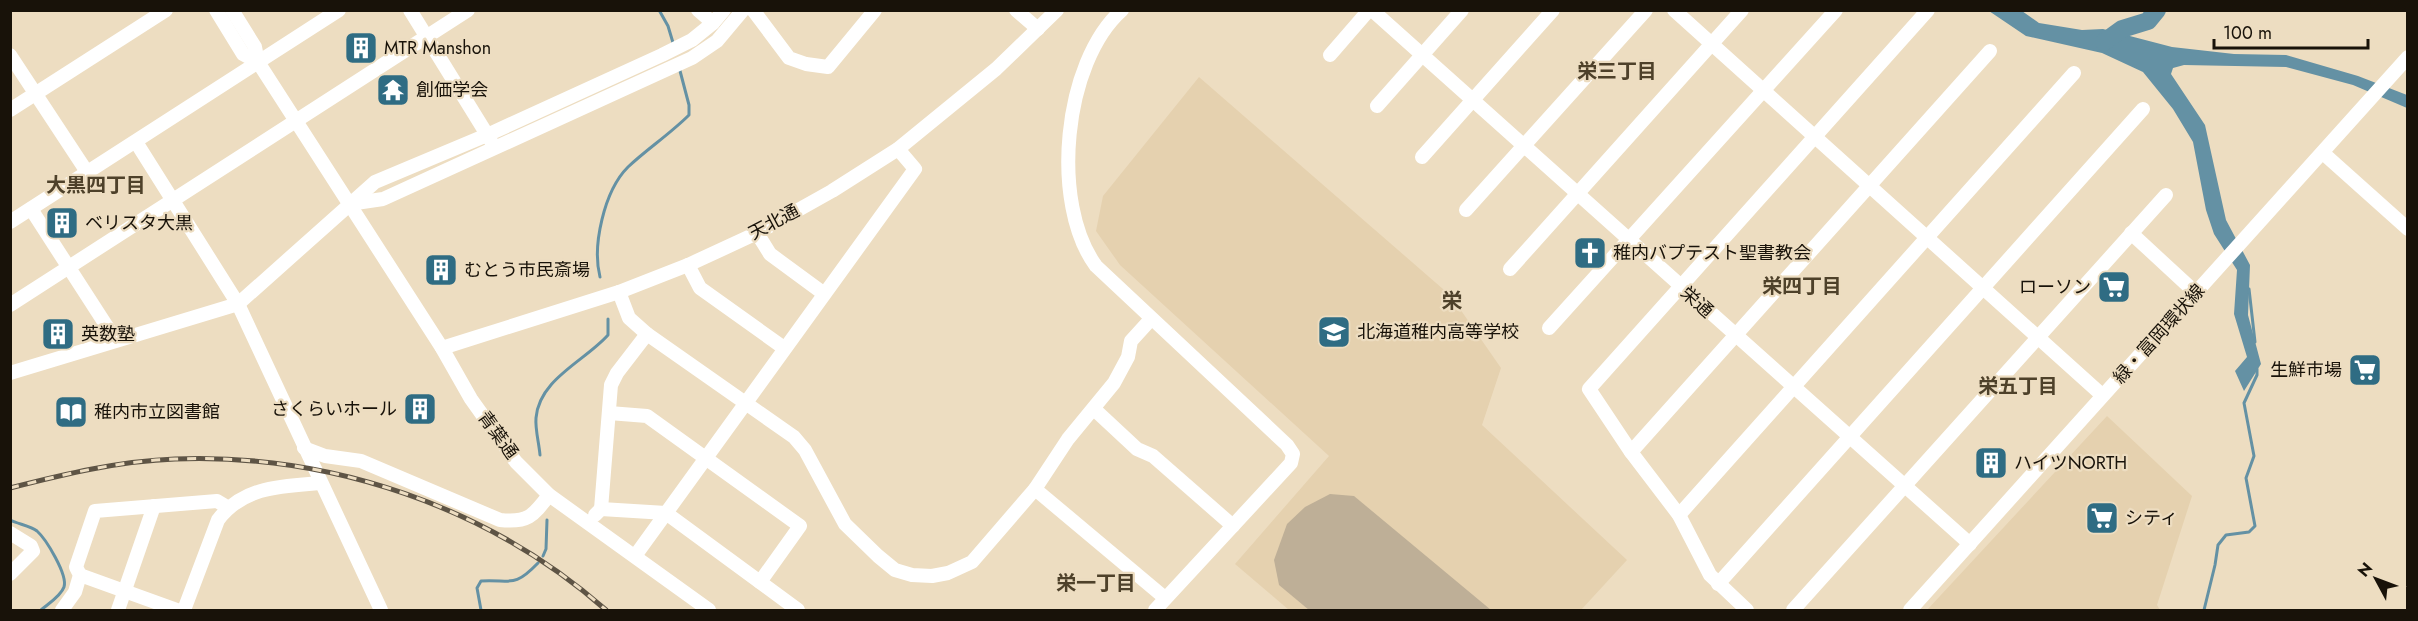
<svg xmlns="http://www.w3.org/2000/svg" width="2418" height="621" font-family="Jost,'Noto Sans JP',sans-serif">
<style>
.built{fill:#e5d1af}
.green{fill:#beaf97}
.water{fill:#6491a4}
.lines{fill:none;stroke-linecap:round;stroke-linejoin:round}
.stream{stroke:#6491a4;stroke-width:3}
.river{stroke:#6491a4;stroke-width:18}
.minor{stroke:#fff;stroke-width:14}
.rail-casing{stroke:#5e5445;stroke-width:5}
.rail{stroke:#edddc1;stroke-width:3;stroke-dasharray:9;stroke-linecap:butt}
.labels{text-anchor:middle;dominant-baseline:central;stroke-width:4.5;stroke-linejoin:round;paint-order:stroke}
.poi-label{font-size:18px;fill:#181209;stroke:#edddc1;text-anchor:start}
.street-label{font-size:18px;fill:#181209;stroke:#edddc1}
.neighbourhood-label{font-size:20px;font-weight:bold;fill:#4e412a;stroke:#edddc1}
.quarter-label{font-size:21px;font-weight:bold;fill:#4e412a;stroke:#edddc1}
</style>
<rect width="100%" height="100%" fill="#edddc1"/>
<!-- built -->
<g class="built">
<polygon points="1199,77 1451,296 1501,368 1482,425 1627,560 1581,610 1289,610 1235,564 1329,456 1120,265 1096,231 1103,196"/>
<polygon points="2107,416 2192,496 2157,605 2160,610 1927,610"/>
</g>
<!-- green -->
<polygon class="green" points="1330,494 1354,496 1491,610 1309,610 1279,585 1274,560 1287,524 1305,507"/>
<!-- water -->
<polygon class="water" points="1989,11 2022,11 2039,23 2082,30 2103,29 2172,47 2234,54 2286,55 2358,76 2407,95 2407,108 2353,85 2286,67 2184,65 2173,68 2171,74 2205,125 2226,220 2250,265 2248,315 2261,364 2244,391 2235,371 2247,357 2234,314 2237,270 2214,234 2206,210 2193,142 2173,109 2143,72 2102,53 2026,36"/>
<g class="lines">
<!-- stream -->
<g class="stream">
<polyline points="659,10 668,26 674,46"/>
<path d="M600 277C592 246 604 191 628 167 647 149 670 134 689 115V105L679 67"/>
<polyline points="2249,289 2255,342"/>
<path d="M540 455C539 443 535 429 536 418 539 379 585 361 608 335V319"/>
<path d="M10 520C18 524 31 526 37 531 46 539 68 575 64 587 61 596 48 604 41 610"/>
<polyline points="543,556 546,549 547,520"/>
<path d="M481 610 477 588 481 581C511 579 513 589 538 563"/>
<polyline points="2204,610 2215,565 2218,545 2226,535 2249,532 2255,526 2246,478 2254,456 2244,403 2257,375 2257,369"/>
</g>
<!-- river -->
<polyline class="river" points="2104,42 2122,29 2148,21 2157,10"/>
<!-- minor -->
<g class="minor">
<polyline points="216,10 243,54 258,62"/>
<polyline points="232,10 255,47 258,62 267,76 442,348 471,399 516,462 549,495 709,610"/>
<polyline points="410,10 491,141"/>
<polyline points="698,10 713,23"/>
<polyline points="753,10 789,58 806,64 828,67 875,10"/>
<polyline points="1016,10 1038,29"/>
<path d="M1122 10C1063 62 1050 204 1096 266L1287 445 1293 454 1291 463 1155 610"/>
<polyline points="1372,10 1970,544"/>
<polyline points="1674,10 2102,395"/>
<polyline points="10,55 87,172"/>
<polyline points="1330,55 1369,10"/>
<polyline points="1377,106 1462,10"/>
<polyline points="10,110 166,10"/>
<polyline points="136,142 238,304 381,610"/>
<polyline points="2323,153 2408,229"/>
<polyline points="1422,157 1553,10"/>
<polyline points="349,204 383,199 692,58 717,41 743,10"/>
<polyline points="31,209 115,339"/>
<polyline points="1466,210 1646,10"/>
<polyline points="10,222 339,10"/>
<polyline points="757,233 770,254 823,293"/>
<polyline points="2131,233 2196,293"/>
<polyline points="688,265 700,288 784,348"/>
<polyline points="1510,269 1742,10"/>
<polyline points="619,292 629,318 647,334"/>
<polyline points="10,305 468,10"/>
<polyline points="1549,328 1836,10"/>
<polyline points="442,348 619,292 688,265 757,233 832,191 898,149 996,69 1057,10"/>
<polyline points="10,373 238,304 375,182 487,135 662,55 692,40 713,23 724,10"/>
<polyline points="1094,409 1137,449 1153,456 1233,526"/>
<polyline points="609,413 647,416 800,526 760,582"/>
<path d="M304 448 325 456 361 461 500 520C528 523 533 516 549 495"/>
<polyline points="1631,452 1990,51"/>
<polyline points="1035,489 1165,598"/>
<polyline points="601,509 611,385 617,373 647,334 794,437 805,450 845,524 878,556 895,570 912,575 932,576 948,573 972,562 1035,489 1068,439 1114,383 1128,357 1131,341 1151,319"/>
<polyline points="595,515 601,509 666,513 798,610"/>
<polyline points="1679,515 2074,73"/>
<polyline points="10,533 31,546 33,551 10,574"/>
<polyline points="635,556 915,169 898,149"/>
<polyline points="80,575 177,610"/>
<polyline points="1718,584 2143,109"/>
<polyline points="62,610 75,592 80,575 76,567 95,511 217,501 227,507"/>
<polyline points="118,610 154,506"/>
<path d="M184 610 218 520C243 486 283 486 321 483"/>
<polyline points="1747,610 1710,575 1679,515 1631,452 1589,389 1928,10"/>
<polyline points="1793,610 2166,195"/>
<polyline points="1910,610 2408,57"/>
</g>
<!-- rail casing -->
<g class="rail-casing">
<path id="rail" d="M10 488C65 474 119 461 175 459 331 453 489 507 606 610"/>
</g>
<!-- rail -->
<use href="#rail" class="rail"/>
</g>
<!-- icons -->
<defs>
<g id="building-square" transform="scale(1.725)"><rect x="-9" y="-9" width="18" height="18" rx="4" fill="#2f6c83" stroke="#edddc1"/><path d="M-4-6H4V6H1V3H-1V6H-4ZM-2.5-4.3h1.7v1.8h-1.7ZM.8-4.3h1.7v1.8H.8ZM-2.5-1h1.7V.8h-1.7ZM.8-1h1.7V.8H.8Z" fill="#fff"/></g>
<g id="temple-square" transform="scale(1.725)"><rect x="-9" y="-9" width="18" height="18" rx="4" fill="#2f6c83" stroke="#edddc1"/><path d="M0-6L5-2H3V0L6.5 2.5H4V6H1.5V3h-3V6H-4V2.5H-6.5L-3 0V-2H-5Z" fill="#fff"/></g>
<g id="church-square" transform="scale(1.725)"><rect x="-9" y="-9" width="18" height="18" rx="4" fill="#2f6c83" stroke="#edddc1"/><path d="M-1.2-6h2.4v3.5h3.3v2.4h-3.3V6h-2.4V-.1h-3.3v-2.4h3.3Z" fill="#fff"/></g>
<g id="supermarket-square" transform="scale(1.725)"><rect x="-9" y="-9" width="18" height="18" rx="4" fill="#2f6c83" stroke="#edddc1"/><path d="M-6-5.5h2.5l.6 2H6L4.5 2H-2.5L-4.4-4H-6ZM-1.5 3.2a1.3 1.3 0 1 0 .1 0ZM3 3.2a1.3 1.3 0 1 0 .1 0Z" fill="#fff"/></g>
<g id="school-square" transform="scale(1.725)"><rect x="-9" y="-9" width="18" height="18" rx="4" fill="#2f6c83" stroke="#edddc1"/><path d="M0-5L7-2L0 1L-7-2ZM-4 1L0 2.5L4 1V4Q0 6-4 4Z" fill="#fff"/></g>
<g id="library-square" transform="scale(1.725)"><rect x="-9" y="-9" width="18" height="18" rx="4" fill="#2f6c83" stroke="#edddc1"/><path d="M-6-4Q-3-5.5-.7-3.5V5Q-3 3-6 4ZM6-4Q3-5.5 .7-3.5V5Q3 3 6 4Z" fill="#fff"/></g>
</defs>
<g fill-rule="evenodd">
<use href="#building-square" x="361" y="48"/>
<use href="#temple-square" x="393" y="90"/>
<use href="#building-square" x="62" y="223"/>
<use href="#church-square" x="1590" y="253"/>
<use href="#building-square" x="441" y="270"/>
<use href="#supermarket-square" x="2114" y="287"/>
<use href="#school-square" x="1334" y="332"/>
<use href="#building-square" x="58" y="334"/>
<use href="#supermarket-square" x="2365" y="370"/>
<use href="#building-square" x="420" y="409"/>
<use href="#library-square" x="71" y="412"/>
<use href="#building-square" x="1991" y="463"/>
<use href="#supermarket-square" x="2102" y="518"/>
</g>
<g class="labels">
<!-- poi labels -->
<g class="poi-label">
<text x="384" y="48">MTR Manshon</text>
<text x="416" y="90">創価学会</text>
<text x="85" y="223">ベリスタ大黒</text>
<text x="1613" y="253">稚内バプテスト聖書教会</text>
<text x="464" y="270">むとう市民斎場</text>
<text x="2091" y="287" text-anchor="end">ローソン</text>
<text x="1357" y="332">北海道稚内高等学校</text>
<text x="81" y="334">英数塾</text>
<text x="2342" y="370" text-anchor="end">生鮮市場</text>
<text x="397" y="409" text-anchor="end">さくらいホール</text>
<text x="94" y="412">稚内市立図書館</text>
<text x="2014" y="463">ハイツNORTH</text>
<text x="2125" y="518">シティ</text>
</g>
<!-- street labels -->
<g class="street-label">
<text transform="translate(774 222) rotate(-28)">天北通</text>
<text transform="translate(1697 302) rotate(42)">栄通</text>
<text transform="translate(2159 334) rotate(-48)">緑・富岡環状線</text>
<text transform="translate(498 435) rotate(54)">青葉通</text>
</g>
<!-- neighbourhood labels -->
<g class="neighbourhood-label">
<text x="1617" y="71">栄三丁目</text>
<text x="96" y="185">大黒四丁目</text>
<text x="1802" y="286">栄四丁目</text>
<text x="2018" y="386">栄五丁目</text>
<text x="1096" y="583">栄一丁目</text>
</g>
<!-- quarter labels -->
<g class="quarter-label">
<text x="1452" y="301">栄</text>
</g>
</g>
<!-- border -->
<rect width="2418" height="621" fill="none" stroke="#181209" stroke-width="24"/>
<!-- north arrow -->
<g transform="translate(2376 579) rotate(311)" stroke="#edddc1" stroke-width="4.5" paint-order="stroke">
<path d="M0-4.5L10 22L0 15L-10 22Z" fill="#181209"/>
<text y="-9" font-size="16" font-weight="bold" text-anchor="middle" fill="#181209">N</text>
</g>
<!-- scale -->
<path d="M2214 39v9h154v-9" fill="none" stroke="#181209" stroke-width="3"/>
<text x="2223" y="39" font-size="18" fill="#181209" stroke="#edddc1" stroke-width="4.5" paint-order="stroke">100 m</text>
</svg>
